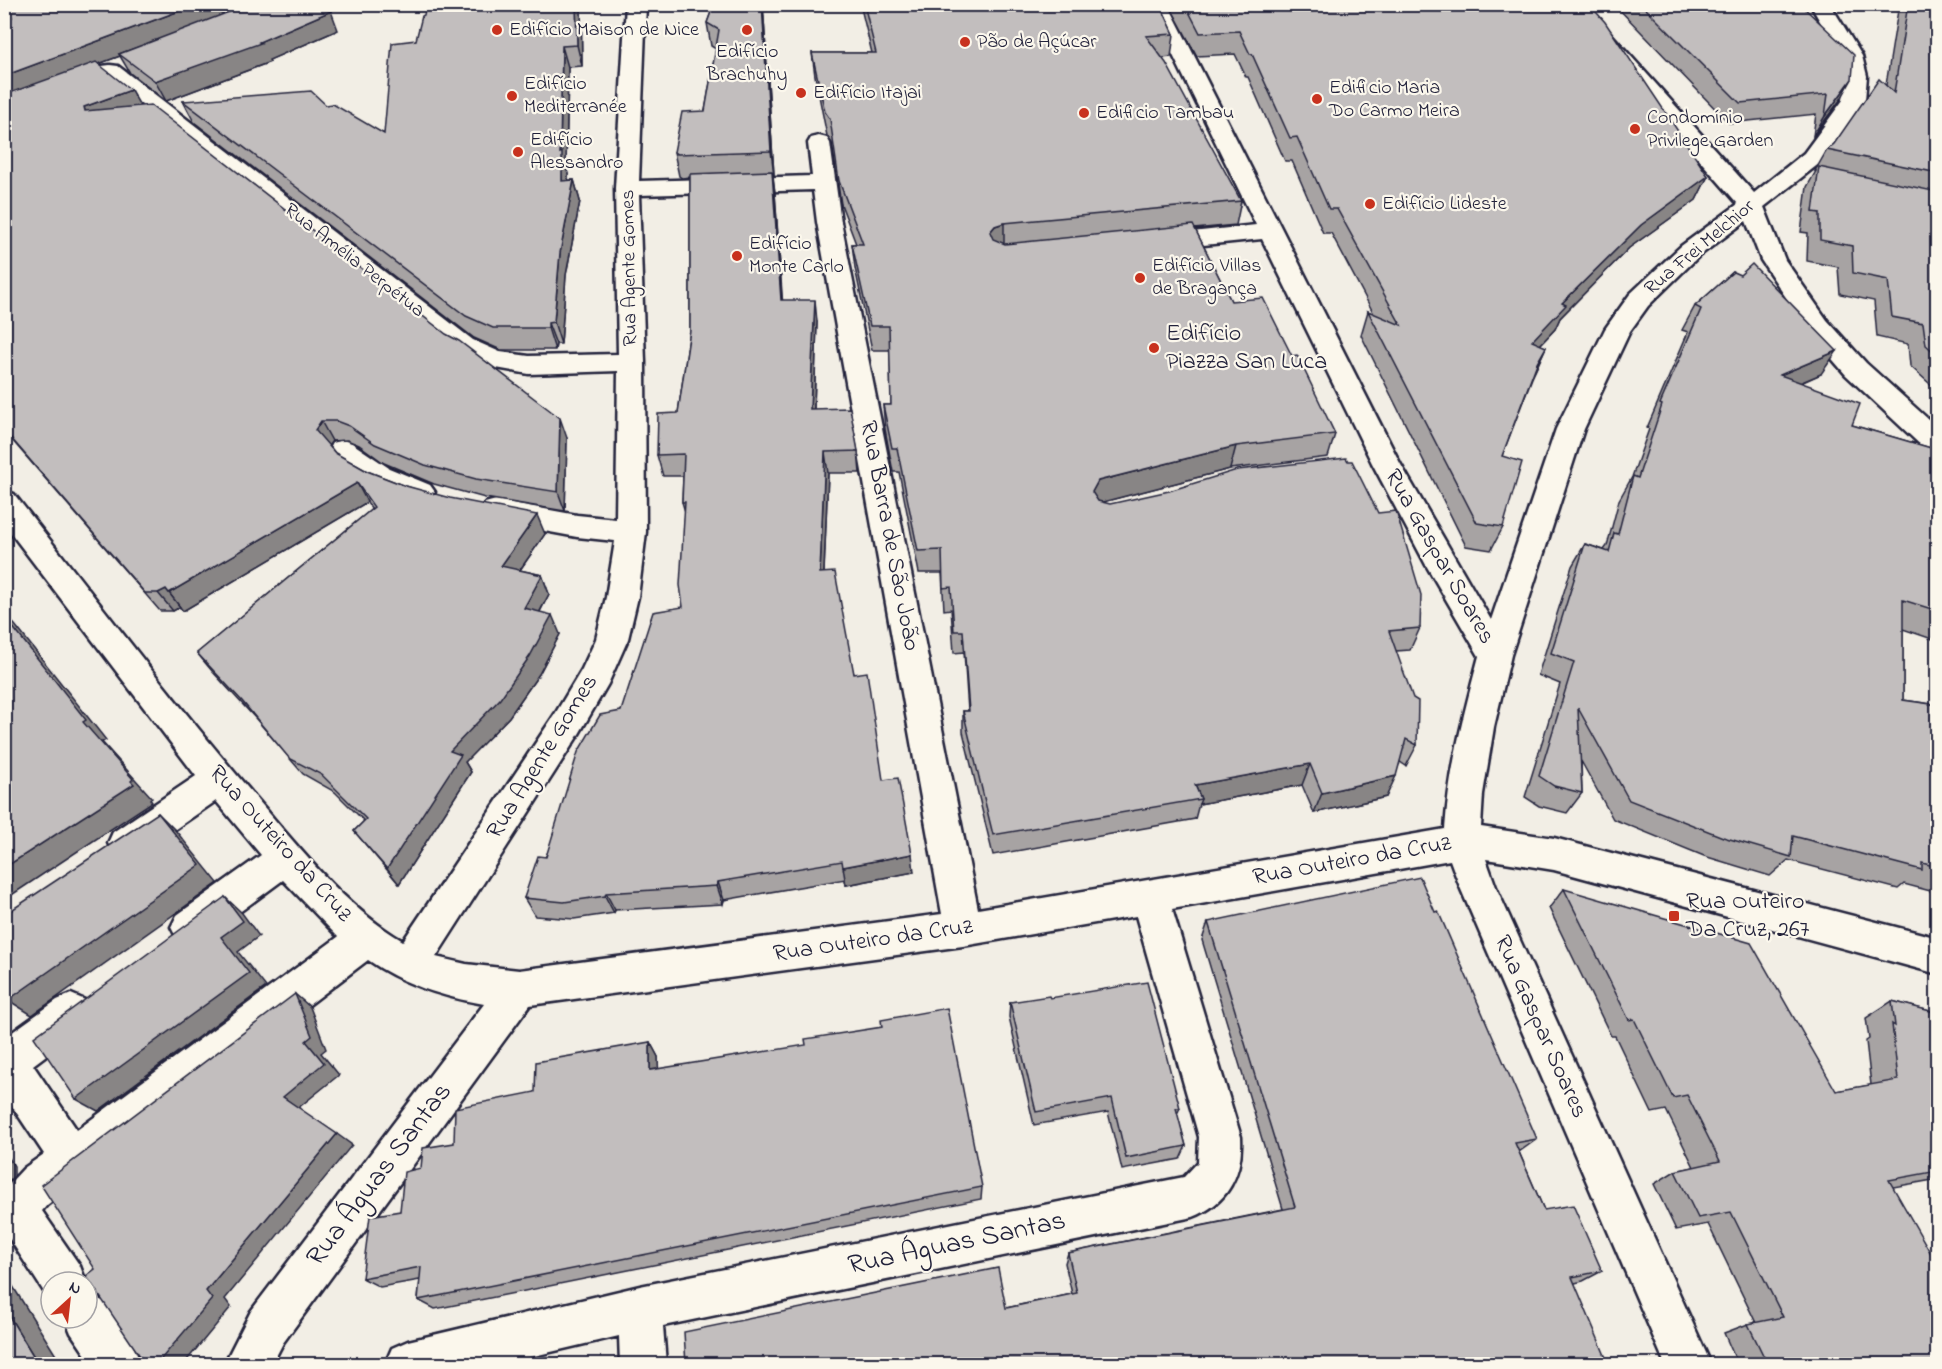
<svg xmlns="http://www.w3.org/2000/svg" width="1942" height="1369" font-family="'Indie Flower',sans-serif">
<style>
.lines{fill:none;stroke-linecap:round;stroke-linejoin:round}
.minor-casing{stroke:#22223b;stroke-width:5}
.minor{fill:#fbf7ec;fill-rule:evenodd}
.wall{fill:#a7a3a3;stroke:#22223b;stroke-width:1.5}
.shaded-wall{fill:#888585;stroke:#22223b;stroke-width:1.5}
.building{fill:#c2bebe;stroke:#22223b;stroke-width:1.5}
.poi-dot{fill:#c8321e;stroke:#fbf7ec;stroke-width:2}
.labels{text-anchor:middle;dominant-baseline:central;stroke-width:4.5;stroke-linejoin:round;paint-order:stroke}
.far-poi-label{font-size:20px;fill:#22223b;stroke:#fbf7ec;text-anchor:start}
.far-street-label{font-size:20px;fill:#22223b;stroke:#fbf7ec}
.poi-label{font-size:24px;fill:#22223b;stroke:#fbf7ec;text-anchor:start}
.street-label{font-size:24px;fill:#22223b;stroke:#fbf7ec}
.near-street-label{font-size:28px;fill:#22223b;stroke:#fbf7ec}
</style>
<rect width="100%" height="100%" fill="#f2eee5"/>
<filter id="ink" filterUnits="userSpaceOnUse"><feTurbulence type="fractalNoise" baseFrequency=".0167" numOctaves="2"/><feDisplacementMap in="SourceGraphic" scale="12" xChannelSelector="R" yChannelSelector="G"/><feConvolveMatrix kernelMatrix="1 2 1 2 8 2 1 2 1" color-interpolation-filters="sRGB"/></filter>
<g filter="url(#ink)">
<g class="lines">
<!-- minor casing -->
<g class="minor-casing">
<g id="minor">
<path d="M626 4H646L639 181 812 176 808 143 811 138 819 136 827 138 830 143 841 222 978 909 1445 829C1449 770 1464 713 1479 656L1426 565 1372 463 1262 239 1155 250 1146 248 1143 243 1146 238 1155 236 1256 225 1148 4H1168L1400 463 1491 620 1556 429 1605 329 1630 294 1681 246 1738 204 1563 4H1584L1754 193 1804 153 1843 100 1845 76 1840 56 1810 4H1830L1862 56 1867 76 1865 100 1820 163 1764 207 1785 260 1827 320 1866 363 1938 428V455L1928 452 1846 375 1809 332 1761 260 1746 221 1699 256 1648 306 1630 331 1584 429 1511 655 1494 727 1483 794 1481 827 1554 838 1938 938V974L1554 870 1486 859 1496 887 1711 1364H1665L1460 887 1450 860 1172 909 1241 1137C1243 1174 1228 1203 1193 1217L663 1326 666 1364H620L619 1336 500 1364H385L392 1348 408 1341 640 1286 1184 1177 1198 1162 1199 1137 1136 916 963 946 530 1005 283 1343 272 1364H224L251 1311 484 1004C443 997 402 984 368 960L47 1205 42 1211 80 1266 86 1282H51V1299L48 1298 4 1230V1196L11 1182 24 1168 44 1154 4 1094V1038L57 1000 71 994 85 1000 91 1013 85 1026 33 1065 77 1130 338 937 283 880 203 939 190 944 177 939 171 927 177 915 261 855 216 801 139 854 126 859 113 854 108 843 113 832 196 776 4 524V491L14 494C95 597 173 701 258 800 301 850 345 907 403 941L555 714 582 669 596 639 606 597 615 541 577 537 496 522 485 519 481 511 485 503 496 500 577 515 616 519 618 371 529 374 485 366 455 352 99 71 102 66 110 65 118 66 473 340 500 352 529 356 618 354 615 188ZM813 190 817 222 942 914 519 970 466 964 436 957 579 734 608 684 628 639 638 597 646 532 645 362 639 195Z"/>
<path d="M342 440 352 443 389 468 430 485 435 492 430 499C404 507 342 473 328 450L332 443Z"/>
<polygon points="87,1295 103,1301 134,1348 141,1364 92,1364 71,1333 65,1318 87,1318"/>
</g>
</g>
<!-- minor -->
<use href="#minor" class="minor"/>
</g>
<!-- wall -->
<g class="wall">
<polygon points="4,4 338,30 269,60 270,62 166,101 130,73 120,56 98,64 140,106 567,438 565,511 485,498 434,484 384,463 359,445 347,440 332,441 329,445 335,453 367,471 406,486 545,534 520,570 542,575 549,594 540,612 560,634 539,674 509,717 465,762 471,772 399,884 354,831 364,821 335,792 303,774 256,719 212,671 197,653 372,509 367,502 183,611 180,607 173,611 160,611 4,431 4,20 12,17 4,6"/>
<polygon points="581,4 582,66 568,67 566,167 568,174 568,180 574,180 580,201 566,275 561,344 556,344 555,350 501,350 474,338 194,122 183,101 326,105 384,134 416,40"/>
<polygon points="714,4 763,4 774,175 773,175 775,193 782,300 817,322 814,409 858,451 860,473 828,473 824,573 854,674 883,780 914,872 846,885 845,879 724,900 723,904 615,910 614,913 574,919 535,916 524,898 621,711 683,607 685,512 682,502 683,476 663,476 657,455 678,413 690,330 690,177 682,178 679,176 674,152 705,111 716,49 711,46 707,23"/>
<polygon points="860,4 1160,4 1174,34 1171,57 1162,58 1241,201 1236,225 1195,229 1231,301 1292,356 1335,434 1328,457 1230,469 1102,502 1420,628 1410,650 1396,651 1417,745 1406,766 1400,762 1386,797 1314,813 1302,785 1199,804 1195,819 993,855 963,732 963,711 968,711 964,652 954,653 951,609 944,610 942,573 919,573 899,472 893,472 885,429 883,405 891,405 890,350 872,350 855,268 852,244 856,244 841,204 832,143 827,136 815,76 812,53 872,53"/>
<polygon points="1169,4 1589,4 1708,176 1696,200 1629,248 1560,318 1555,329 1540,345 1546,347 1532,378 1502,456 1503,527 1491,550 1466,546 1361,335 1368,311 1374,314 1331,233 1323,233 1292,161 1285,161 1248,77 1246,77 1235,54 1197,56"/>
<polygon points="1614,4 1800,4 1841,99 1813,136 1816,114 1729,123"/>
<polygon points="1899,4 1938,4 1938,391 1910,366 1908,344 1877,337 1874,301 1840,294 1838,267 1807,261 1808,233 1801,232 1807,187 1816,171 1815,171 1827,150 1834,144 1886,85"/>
<polygon points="1733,272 1821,374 1801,383 1852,425 1938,450 1938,641 1903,629 1903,700 1938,705 1938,893 1904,884 1898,889 1788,860 1770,876 1704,856 1613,819 1581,761 1582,793 1567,813 1539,806 1525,797 1560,684 1538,675 1572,566 1585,544 1604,550 1607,546 1619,500 1632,477 1649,429 1647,428 1688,332 1682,330 1695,306"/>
<polygon points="1564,889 1836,1091 1871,1085 1866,1041 1869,1039 1866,1018 1892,1001 1938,1013 1938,1179 1893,1187 1938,1365 1738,1365 1724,1333 1748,1324 1756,1323 1708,1224 1676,1230 1654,1184 1675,1171 1694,1167 1666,1110 1652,1113 1615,1036 1611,1036 1549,908"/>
<polygon points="1208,922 1537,1139 1519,1152 1544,1210 1602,1271 1583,1281 1575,1283 1006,1308 1072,1294 1065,1263 1068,1253 1283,1209 1202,940"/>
<polygon points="1050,998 1180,1108 1177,1114 1186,1146 1180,1159 1122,1170 1108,1112 1034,1125 1009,1017 1010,1002"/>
<polygon points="650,1042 658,1057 658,1069 982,1187 981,1199 435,1309 418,1300 420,1280 380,1287 362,1278 400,1211 421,1168 454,1143 535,1092"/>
</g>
<!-- shaded-wall -->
<g class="shaded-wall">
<polygon points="198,4 257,4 119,54 120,56 4,99 4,76"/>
<polygon points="576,4 581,4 582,66 577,45"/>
<polygon points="762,4 763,4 774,175 771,151"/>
<polygon points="331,11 338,30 269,60 270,62 166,101 155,81 259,42"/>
<polygon points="562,46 568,67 566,167 568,174 568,203 562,181 560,153"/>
<polygon points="1852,79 1841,99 1813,136 1825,116"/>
<polygon points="131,90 142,109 85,111 84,107"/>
<polygon points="772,171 775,193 784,322 781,300"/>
<polygon points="1708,176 1696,200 1629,248 1560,318 1555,329 1521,365 1532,341 1562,303 1641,225"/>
<polygon points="574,180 580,201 566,275 561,344 554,322 560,253"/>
<polygon points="1004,223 1004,247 994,250 990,232 995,226"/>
<polygon points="815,300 817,322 813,431 810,409"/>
<polygon points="548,323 556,344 555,350 548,328"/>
<polygon points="1546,347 1535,371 1526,386 1537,363"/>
<polygon points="1837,351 1821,374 1764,398 1780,375"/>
<polygon points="560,418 567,438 565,511 558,492"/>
<polygon points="321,421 332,441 326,449 315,430"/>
<polygon points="1236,446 1230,469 1095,504 1092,492 1098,481"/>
<polygon points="825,452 828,473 823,594 820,573"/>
<polygon points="357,483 367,502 183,611 169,593"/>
<polygon points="537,515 545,534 510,584 501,566"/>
<polygon points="542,575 549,594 532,626 524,608"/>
<polygon points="166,589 180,607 173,611 158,593"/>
<polygon points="4,614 15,625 106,740 102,742 152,798 150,799 152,802 4,900 4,868 83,722 4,616"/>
<polygon points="552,615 560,634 539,674 509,717 465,762 471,772 399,884 387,869 450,751"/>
<polygon points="1310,764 1302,785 1199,804 1201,799 1195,785"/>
<polygon points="1396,776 1386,797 1314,813 1322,793"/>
<polygon points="158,813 176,831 218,883 32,1015 8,1000"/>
<polygon points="912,854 914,872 846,885 843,867"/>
<polygon points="718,882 724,900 723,904 717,886"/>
<polygon points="606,893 615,910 614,913 605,896"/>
<polygon points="225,897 242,913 259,936 238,952 266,987 98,1111 76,1099 221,937"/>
<polygon points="295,994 310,1007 326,1049 321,1053 339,1075 298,1108 283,1097 306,1041"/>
<polygon points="650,1042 658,1057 659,1085 650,1070"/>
<polygon points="337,1134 352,1145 225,1299 231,1307 183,1365 156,1365 206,1291"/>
<polygon points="4,1150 14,1166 14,1176 4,1186"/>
<polygon points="4,1272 62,1365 39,1365 4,1308"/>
<polygon points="559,1358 570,1365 559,1365"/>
</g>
<!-- building -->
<g class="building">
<polygon points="4,4 198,4 4,76 4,20 12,17"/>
<polygon points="250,4 323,4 331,11 259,42 261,43 155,81 119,54"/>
<polygon points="426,4 576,4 577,45 562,46 560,153 562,152 562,181 574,180 560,253 554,322 548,323 548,328 493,328 466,316 183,101 311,91 326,105 333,104 384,134 392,43 416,40 422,16 424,15"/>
<polygon points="714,4 762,4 771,151 677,154 674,152 682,112 705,111 719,30 707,23"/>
<polygon points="864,4 1160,4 1174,34 1146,36 1166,63 1241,201 1004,223 995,226 990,232 993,239 1005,244 1193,225 1231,301 1263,298 1292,356 1297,355 1335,434 1236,446 1098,481 1092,492 1098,501 1110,504 1169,491 1237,470 1346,458 1348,461 1352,461 1378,513 1396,511 1421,595 1420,628 1389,631 1413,698 1418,701 1417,745 1406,739 1396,776 1322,793 1310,764 1195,785 1201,799 993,835 963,711 969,711 963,631 954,631 951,587 943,588 942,550 918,551 897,448 892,448 883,405 891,405 889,326 870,326 852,244 863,244 839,181 830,119 825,112 812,53 876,53"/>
<polygon points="1185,4 1589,4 1605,22 1708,176 1641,225 1562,303 1566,305 1532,341 1546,347 1537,363 1502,456 1522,462 1503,527 1477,523 1368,311 1401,325 1337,209 1329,209 1297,137 1290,138 1252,54 1250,54 1239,31 1200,33"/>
<polygon points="1641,4 1800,4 1854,55 1852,79 1825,116 1828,94 1740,103"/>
<polygon points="1908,4 1938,4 1938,173 1827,150 1834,144 1879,79 1894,93"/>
<polygon points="96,62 131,90 84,107 85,111 151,105 446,334 459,341 560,418 558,492 476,479 425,465 375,444 349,426 336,421 321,421 315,430 335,453 367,471 406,486 450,498 537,515 501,566 542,575 524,608 552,615 530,656 500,699 450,751 461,755 387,869 354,831 366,819 322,775 289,758 242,701 197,653 374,507 357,483 169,593 166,589 158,593 145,593 4,430 4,95"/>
<polygon points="1819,167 1938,192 1938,356 1926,345 1923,323 1892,317 1888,280 1853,273 1852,246 1820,240 1820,213 1813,212"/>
<polygon points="772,171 781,300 815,300 810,409 850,408 858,451 825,452 820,573 835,572 854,674 867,672 883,780 898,778 912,854 843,867 842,861 718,882 717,886 606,893 605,896 564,902 524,898 538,856 546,857 578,752 600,715 621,711 653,612 683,607 680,585 685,502 682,502 684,454 657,455 658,414 678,413 690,330 690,174"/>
<polygon points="1752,264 1837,351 1780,375 1860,404 1852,425 1938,450 1938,611 1903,600 1903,700 1938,705 1938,867 1922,863 1922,870 1793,836 1791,857 1723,837 1629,800 1578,708 1582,793 1554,786 1539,776 1574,662 1551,653 1585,544 1609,552 1614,533 1618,534 1633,476 1638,478 1662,405 1660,404 1701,309 1695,306 1733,272 1740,275"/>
<polygon points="4,616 86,720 83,722 133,779 131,781 134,784 4,868"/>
<polygon points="158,813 200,865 8,1000 4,995 4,915"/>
<polygon points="1420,877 1435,912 1438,911 1537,1139 1515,1143 1544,1210 1573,1205 1602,1271 1572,1277 1609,1365 686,1365 684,1332 998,1268 1006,1308 1077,1293 1068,1253 1295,1207 1208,922"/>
<polygon points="1564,889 1751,943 1836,1091 1898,1080 1892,1024 1895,1026 1892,1001 1938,1013 1938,1171 1889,1180 1938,1266 1938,1365 1768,1365 1748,1324 1783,1317 1731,1212 1698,1218 1675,1171 1720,1161 1687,1095 1673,1098 1634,1019 1629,1020"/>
<polygon points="225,897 243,921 221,937 249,973 76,1099 34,1037"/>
<polygon points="1147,982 1180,1108 1176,1108 1186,1146 1126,1158 1112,1098 1036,1112 1010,1002 1049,996 1050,998"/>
<polygon points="295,994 312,1036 306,1041 324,1063 283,1097 337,1134 206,1291 212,1299 156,1365 146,1365 86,1276 95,1269 41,1185"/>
<polygon points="947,1008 982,1187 418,1300 421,1267 362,1278 370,1216 400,1211 404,1172 421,1168 423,1148 454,1143 455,1108 535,1092 536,1062 650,1042 650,1070 806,1045 805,1039 882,1027 881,1020"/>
<polygon points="4,1308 39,1365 4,1365"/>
<polygon points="559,1358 559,1365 527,1365"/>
</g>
</g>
<!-- markers -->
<g class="poi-dot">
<circle cx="497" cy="30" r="6"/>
<circle cx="747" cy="30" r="6"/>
<circle cx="965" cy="42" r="6"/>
<circle cx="801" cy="93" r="6"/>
<circle cx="512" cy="96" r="6"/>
<circle cx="1317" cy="99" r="6"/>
<circle cx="1084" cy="113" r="6"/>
<circle cx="1635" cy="129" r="6"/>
<circle cx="518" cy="152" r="6"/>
<circle cx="1370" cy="204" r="6"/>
<circle cx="737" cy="256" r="6"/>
<circle cx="1140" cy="278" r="6"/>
<circle cx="1154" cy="348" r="6"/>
<rect x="1668" y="910" width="12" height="12" rx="3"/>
</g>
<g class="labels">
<!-- far-poi labels -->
<g class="far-poi-label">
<text x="509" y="30">Edifício Maison de Nice</text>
<text x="977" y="42">Pão de Açúcar</text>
<text x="747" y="52" text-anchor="middle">Edifício<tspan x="747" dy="23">Brachuhy</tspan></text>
<text x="524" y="84">Edifício<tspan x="524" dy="23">Mediterranée</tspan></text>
<text x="1329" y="88">Edificio Maria<tspan x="1329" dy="23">Do Carmo Meira</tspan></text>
<text x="813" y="93">Edifício Itajai</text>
<text x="1096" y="113">Edificio Tambau</text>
<text x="1647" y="118">Condomínio<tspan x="1647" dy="23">Privilege Garden</tspan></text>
<text x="530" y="140">Edifício<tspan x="530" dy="23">Alessandro</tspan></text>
<text x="1382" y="204">Edifício Lideste</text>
<text x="749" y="244">Edifício<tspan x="749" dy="23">Monte Carlo</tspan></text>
<text x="1152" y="266">Edifício Villas<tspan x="1152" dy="23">de Bragança</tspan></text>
</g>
<!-- far-street labels -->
<g class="far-street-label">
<text transform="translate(1700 248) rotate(-40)">Rua Frei Melchior</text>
<text transform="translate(354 261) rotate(38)">Rua Amélia Perpétua</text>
<text transform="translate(630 268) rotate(-91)">Rua Agente Gomes</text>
</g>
<!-- poi labels -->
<g class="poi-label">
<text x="1166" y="334">Edifício<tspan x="1166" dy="28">Piazza San Luca</tspan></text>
<text x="1686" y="902">Rua Outeiro<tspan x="1686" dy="28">Da Cruz, 267</tspan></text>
</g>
<!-- street labels -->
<g class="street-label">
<text transform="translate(889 536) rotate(79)">Rua Barra de São João</text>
<text transform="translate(1439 557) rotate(60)">Rua Gaspar Soares</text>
<text transform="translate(543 757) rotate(-58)">Rua Agente Gomes</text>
<text transform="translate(280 844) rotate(48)">Rua Outeiro da Cruz</text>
<text transform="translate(1352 861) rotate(-10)">Rua Outeiro da Cruz</text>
<text transform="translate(873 941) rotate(-8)">Rua Outeiro da Cruz</text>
<text transform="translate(1540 1027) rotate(66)">Rua Gaspar Soares</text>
</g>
<!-- near-street labels -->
<g class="near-street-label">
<text transform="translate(380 1175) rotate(-53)">Rua Águas Santas</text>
<text transform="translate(957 1244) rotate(-12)">Rua Águas Santas</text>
</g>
</g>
<!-- margin -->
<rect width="1942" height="1369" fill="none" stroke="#fbf7ec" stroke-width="24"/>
<rect x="12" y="12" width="1918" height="1345" fill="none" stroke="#22223b" stroke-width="2" filter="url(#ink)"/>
<!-- north arrow -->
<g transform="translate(69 1300) rotate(27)"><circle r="28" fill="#fbf7ec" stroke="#a4a2a5" stroke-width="1.5"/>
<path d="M0-4.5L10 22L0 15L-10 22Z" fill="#c8321e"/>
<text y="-9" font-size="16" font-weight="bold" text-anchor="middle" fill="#22223b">N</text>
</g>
</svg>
